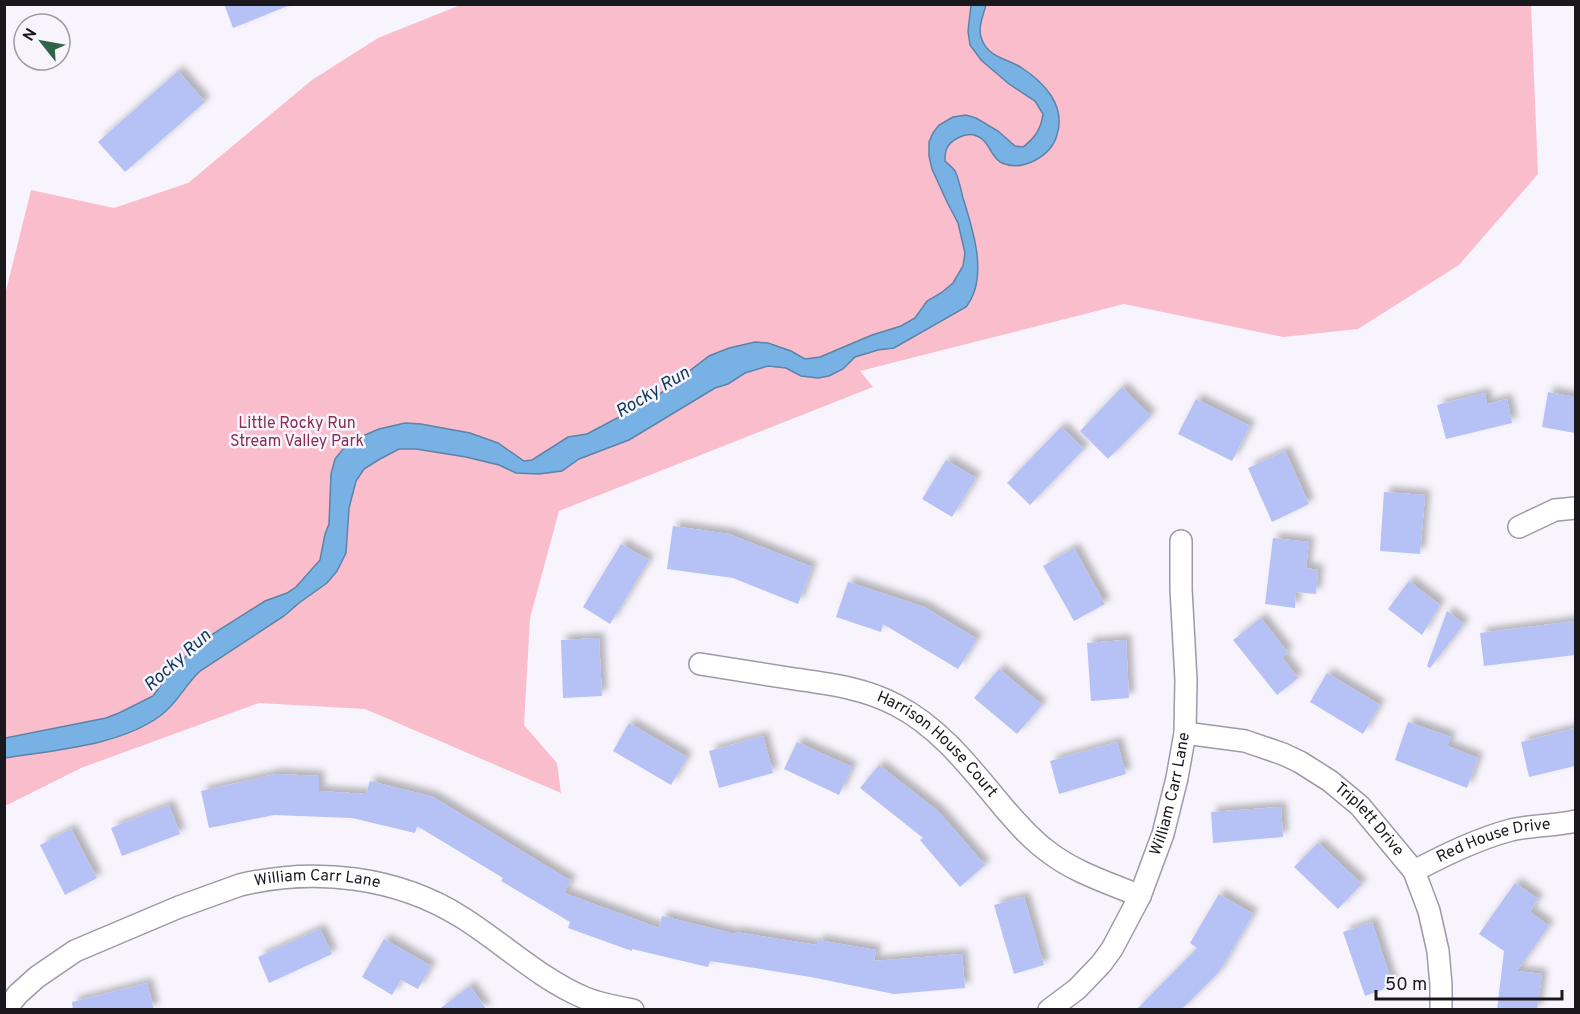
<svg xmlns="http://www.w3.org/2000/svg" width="1580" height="1014" font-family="Overpass,sans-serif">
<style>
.green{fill:#fabdcb}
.water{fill:#78b1e3;stroke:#5c83a8;stroke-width:1.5}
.building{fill:#b6c1f6;filter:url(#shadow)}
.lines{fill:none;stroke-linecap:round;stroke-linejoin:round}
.street-casing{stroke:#9f99a7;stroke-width:24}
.street{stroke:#fff;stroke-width:21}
.labels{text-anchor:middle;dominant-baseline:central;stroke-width:5;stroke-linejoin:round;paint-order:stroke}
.park-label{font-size:16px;fill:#892f4d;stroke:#f7f4fd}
.street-label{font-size:16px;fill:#1a181d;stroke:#f7f4fd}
.water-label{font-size:18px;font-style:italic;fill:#0b3758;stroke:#f7f4fd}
</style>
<defs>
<filter id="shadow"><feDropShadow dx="5.5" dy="-5.5" stdDeviation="3" flood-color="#0004"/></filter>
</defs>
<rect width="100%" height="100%" fill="#f7f4fd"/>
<!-- green -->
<polygon class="green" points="460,5 1531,5 1538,174 1459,265 1358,329 1283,337 1124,304 860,371 873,387 559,511 530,618 524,725 557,763 561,793 365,709 259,703 81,768 5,806 5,295 31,190 114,208 188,183 312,80 378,38 458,6"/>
<!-- water -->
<path class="water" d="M971 5H986C983 16 977 29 982 40 990 59 1007 58 1022 68 1045 83 1066 106 1057 135 1051 156 1023 172 1002 163 990 158 990 139 974 135 964 133 951 140 947 148 945 152 945 157 945 161 948 164 953 168 955 171 959 179 961 190 963 198 973 230 989 278 966 307L894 348 878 350 855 357 843 369 829 376 818 378 801 376 786 368 768 366 745 373 728 384 715 388 629 440 579 459 562 471 539 474 516 473 499 465 466 457 416 449H399L380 459 364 469 356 481 349 508 346 553 337 571 327 583 299 603 284 616 200 671C185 685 177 704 160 716 119 746 54 750 5 758V738L106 718 119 713 153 696 171 672 200 642 265 601 287 593 296 587 320 560 325 534 329 524 331 474 335 459 343 449 358 438 379 429 405 423 421 424 470 433 498 443 524 461 532 460 568 437 587 434 653 399 709 356 729 348 755 342 768 343 791 351 805 359 820 357 872 335 901 326 915 318 927 301 941 293 953 283 963 266 965 253 958 223 947 202 932 169 929 156V142L933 133 939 125 953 117 966 115 976 118 998 131 1015 146 1023 147C1035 138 1041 129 1043 114L1035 101 1009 84 981 60 970 45 968 31Z"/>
<!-- building -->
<g class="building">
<polygon points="224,4 290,4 290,5 233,28"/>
<polygon points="178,71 205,102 125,172 98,142"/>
<polygon points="1122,387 1151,416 1108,459 1080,431"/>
<polygon points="1548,392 1575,397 1575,433 1542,427"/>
<polygon points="1485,393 1487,404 1507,399 1512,423 1446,439 1437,405"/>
<polygon points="1196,399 1250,426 1232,461 1178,434"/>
<polygon points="1061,427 1084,449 1030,505 1007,483"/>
<polygon points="1285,451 1309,504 1272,522 1248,468"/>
<polygon points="946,460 976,478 952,517 922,499"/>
<polygon points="1384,492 1425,495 1420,554 1380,551"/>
<polygon points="673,526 729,534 812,567 798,604 733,578 667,569"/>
<polygon points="1273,538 1309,542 1306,568 1318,570 1316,594 1296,592 1295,608 1265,604"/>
<polygon points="621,544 649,560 610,624 583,607"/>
<polygon points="1074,548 1105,604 1074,621 1043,566"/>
<polygon points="1409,581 1440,605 1422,635 1388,609"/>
<polygon points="848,582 924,607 977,639 958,669 883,624 881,632 836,617"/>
<polygon points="1447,611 1464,624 1430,668 1427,666"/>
<polygon points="1261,618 1288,653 1282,657 1298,678 1277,695 1233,640"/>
<polygon points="1575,621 1575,655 1484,666 1480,633"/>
<polygon points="599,638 602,696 563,698 561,640"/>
<polygon points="1126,640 1129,698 1091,701 1087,643"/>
<polygon points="999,669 1042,705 1017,734 974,698"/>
<polygon points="1327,673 1380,705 1363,734 1310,702"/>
<polygon points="1408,722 1451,737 1447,746 1478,758 1467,788 1395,760"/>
<polygon points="629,723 687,757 671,785 613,751"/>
<polygon points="1575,728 1575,766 1529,777 1521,742"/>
<polygon points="763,736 773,773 719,788 709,751"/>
<polygon points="797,742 852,767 839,795 784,769"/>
<polygon points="1117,742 1126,774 1059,794 1050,761"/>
<polygon points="879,765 939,812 985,865 960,887 920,840 923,838 860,788"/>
<polygon points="276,774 319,776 319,791 366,794 370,781 433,797 571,881 564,893 659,928 662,916 735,934 735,932 817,945 818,940 876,950 874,961 962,954 965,988 894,994 811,977 710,961 708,967 632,949 632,951 568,928 570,922 501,881 503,878 417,826 415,833 352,818 274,815 209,828 201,791"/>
<polygon points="169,805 180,834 122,856 111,828"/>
<polygon points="1281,807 1283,837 1213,843 1211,812"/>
<polygon points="71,829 97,878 65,895 40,845"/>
<polygon points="1318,843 1362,884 1338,909 1294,867"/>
<polygon points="1515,883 1538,899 1530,912 1549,926 1517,971 1542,974 1537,1010 1497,1010 1504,951 1479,934"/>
<polygon points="1219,894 1253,914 1219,972 1181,1010 1136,1010 1197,948 1190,943"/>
<polygon points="1024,897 1044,965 1014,974 994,905"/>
<polygon points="1372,922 1393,986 1365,996 1343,932"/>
<polygon points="320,929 332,954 269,983 258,957"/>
<polygon points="384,939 431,966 418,989 401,980 392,995 362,977"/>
<polygon points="147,983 154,1010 73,1010 72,1002"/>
<polygon points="470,986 487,1010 438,1010"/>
</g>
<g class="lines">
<!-- street casing -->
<g class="street-casing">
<g id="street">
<polyline points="1519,527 1555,510 1576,508"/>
<path id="s1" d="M700 664C731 669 763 674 795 679 830 684 864 688 896 705 941 728 972 770 1004 808 1017 823 1030 838 1046 850 1073 872 1109 883 1140 896"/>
<path id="s2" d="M1185 733 1245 741 1283 754 1300 762 1330 781 1360 806 1414 871 1429 911 1438 951 1441 985V1010"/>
<path id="s3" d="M1414 871C1445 855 1477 839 1511 830 1532 825 1555 826 1576 821"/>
<path id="s4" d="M5 1010 18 994 37 977 75 951 179 907 240 885C314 867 397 876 463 918 504 944 540 979 585 998 600 1004 617 1007 633 1010"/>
<path id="s5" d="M1049 1010 1077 989 1101 964 1112 949 1140 896 1163 834 1177 778 1185 733 1186 680 1181 589V541"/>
</g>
</g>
<!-- street -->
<use href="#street" class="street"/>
</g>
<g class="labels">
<!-- park labels -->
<g class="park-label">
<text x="297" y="424">Little Rocky Run<tspan x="297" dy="18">Stream Valley Park</tspan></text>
</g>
<!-- street labels -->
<g class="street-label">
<text stroke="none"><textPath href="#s1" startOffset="258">Harrison House Court</textPath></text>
<text stroke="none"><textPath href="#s5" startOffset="255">William Carr Lane</textPath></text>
<text stroke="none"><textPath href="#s2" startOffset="210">Triplett Drive</textPath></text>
<text stroke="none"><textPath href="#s3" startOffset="86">Red House Drive</textPath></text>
<text stroke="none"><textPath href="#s4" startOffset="348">William Carr Lane</textPath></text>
</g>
<!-- water labels -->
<g class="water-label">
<text transform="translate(653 393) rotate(-31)">Rocky Run</text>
<text transform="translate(178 661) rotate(-42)">Rocky Run</text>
</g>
</g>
<!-- border -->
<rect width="1580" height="1014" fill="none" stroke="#1a181d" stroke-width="12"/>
<!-- north arrow -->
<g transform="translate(42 42) rotate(301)"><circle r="28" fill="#f7f4fd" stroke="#9f9ca3" stroke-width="1.5"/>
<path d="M0-4.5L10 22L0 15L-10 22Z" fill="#306347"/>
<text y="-9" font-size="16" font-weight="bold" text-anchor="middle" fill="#1a181d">N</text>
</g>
<!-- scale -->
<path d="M1376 990v9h186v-9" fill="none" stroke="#1a181d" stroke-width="3"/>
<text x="1385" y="990" font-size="18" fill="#1a181d" stroke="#f7f4fd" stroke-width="4.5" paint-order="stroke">50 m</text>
</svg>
